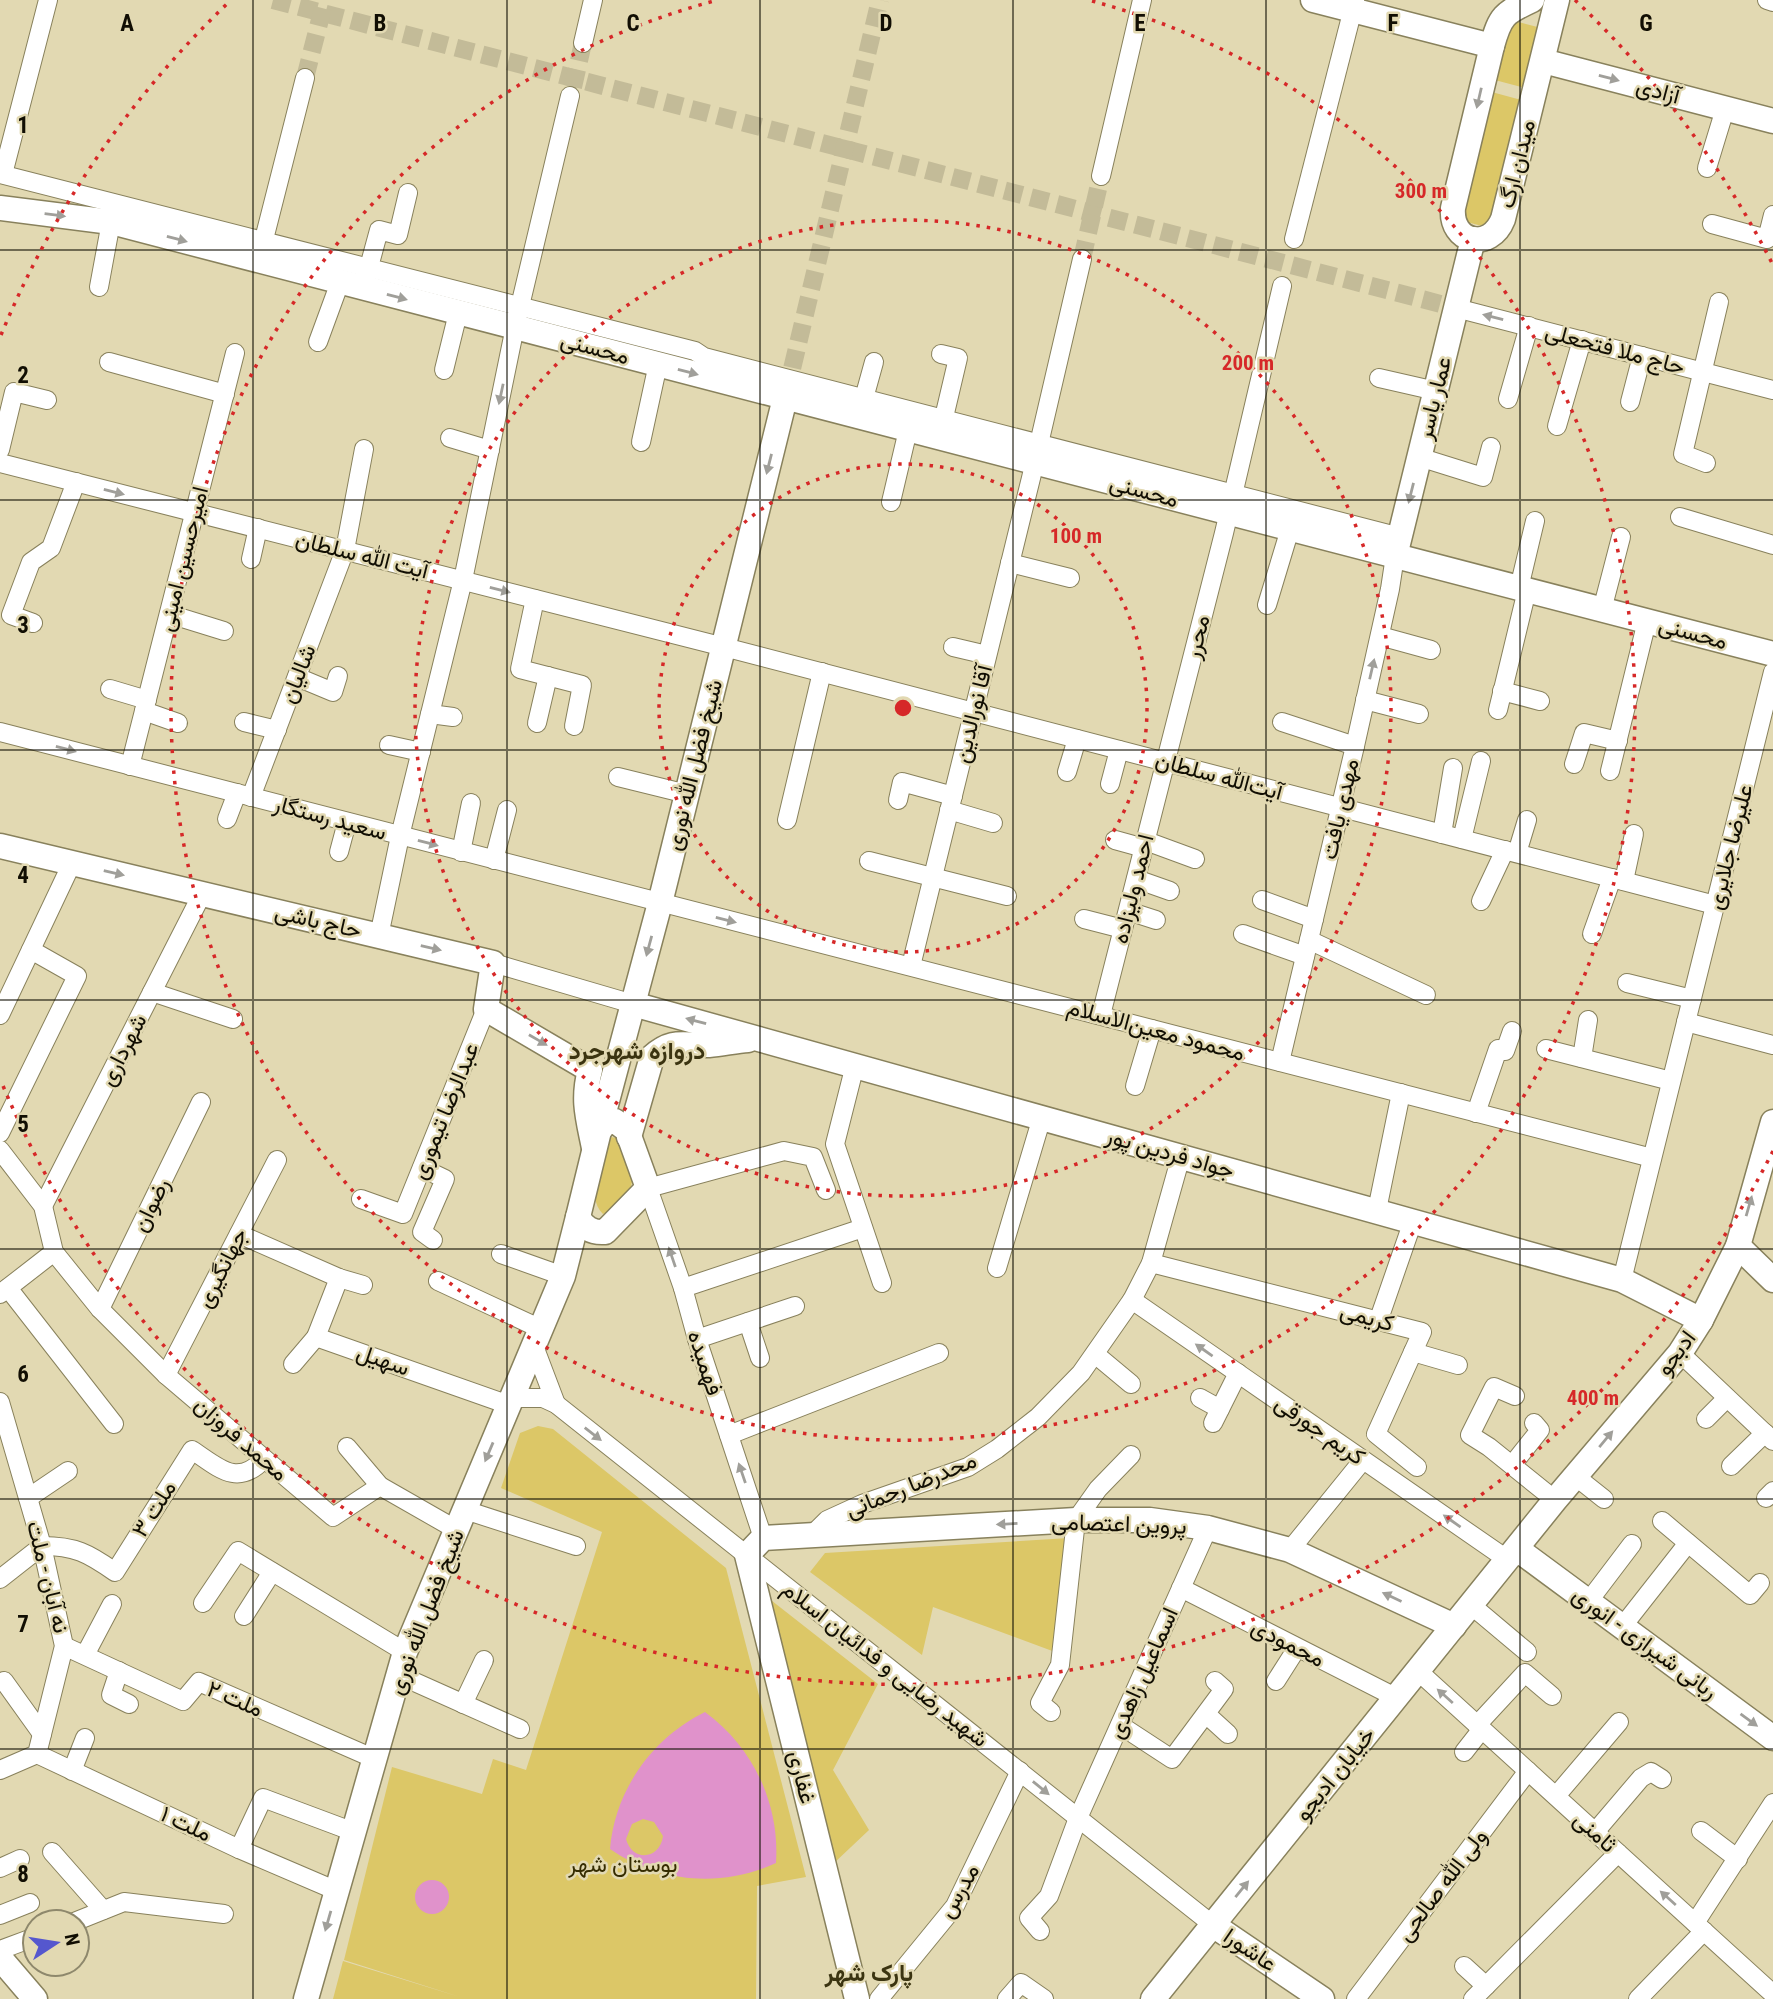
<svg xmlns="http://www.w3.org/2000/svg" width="1773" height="1999" font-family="'Roboto Condensed',Vazirmatn,sans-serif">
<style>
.green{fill:#dcc767}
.water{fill:#e092cb;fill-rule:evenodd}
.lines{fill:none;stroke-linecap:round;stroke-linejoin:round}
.street-tunnel{stroke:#c3bb98;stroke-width:18;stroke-dasharray:18 9;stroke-linecap:butt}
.street-casing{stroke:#88815c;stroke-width:20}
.secondary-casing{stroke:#88815c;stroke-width:27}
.street{stroke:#fff;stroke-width:18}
.secondary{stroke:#fff;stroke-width:24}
.oneway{fill:#a09f9a}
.grid{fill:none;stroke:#110e03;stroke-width:2;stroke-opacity:0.55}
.ring{fill:none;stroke:#d62828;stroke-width:3.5;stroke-dasharray:3.5 7}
.labels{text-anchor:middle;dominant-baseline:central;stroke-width:5;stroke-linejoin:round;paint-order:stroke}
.street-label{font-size:23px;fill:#110e03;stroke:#e2d9b2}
.park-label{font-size:23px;fill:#352c01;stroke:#e2d9b2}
.neighbourhood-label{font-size:24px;font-weight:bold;fill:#3b3411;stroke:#e2d9b2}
.grid-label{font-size:23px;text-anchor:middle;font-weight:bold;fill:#110e03;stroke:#e2d9b2;stroke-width:5;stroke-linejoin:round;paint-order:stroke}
.centre{fill:#d62828;stroke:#e2d9b2;stroke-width:3.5}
.ring-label{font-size:21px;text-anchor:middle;font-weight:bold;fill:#d62828;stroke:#e2d9b2;stroke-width:5;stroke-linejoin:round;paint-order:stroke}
</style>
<rect width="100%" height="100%" fill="#e2d9b2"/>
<!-- green -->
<g class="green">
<polygon points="1507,19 1545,29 1529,89 1491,79"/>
<polygon points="1488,91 1525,101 1493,229 1456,219"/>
<path d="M610 1137 618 1138C628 1162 643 1180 621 1201 615 1207 611 1212 603 1214 584 1195 603 1160 610 1137Z"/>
<polygon points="538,1426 553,1429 726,1568 806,1877 757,1886 756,1999 333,1999 343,1961 460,1997 344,1960 392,1767 482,1794 493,1759 526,1770 602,1532 501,1488 520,1433"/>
<polygon points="1069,1538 1055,1652 933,1607 922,1655 810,1572 825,1553"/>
<polygon points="767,1597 878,1684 833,1770 869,1830 833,1864"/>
</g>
<!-- water -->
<g class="water">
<path d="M705 1712C753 1747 780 1804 776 1863 722 1888 659 1883 610 1849 615 1790 652 1738 705 1712ZM643 1819 654 1822 663 1836C660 1860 632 1862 626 1839L632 1824Z"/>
<circle cx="432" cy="1897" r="17"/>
</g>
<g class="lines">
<!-- street-tunnel -->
<g class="street-tunnel">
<polyline points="273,0 1456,308"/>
<polyline points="305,78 325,0"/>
<polyline points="573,87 583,43"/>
<polyline points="1082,259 1101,176"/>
<polyline points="786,394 880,0"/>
</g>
<!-- street casing -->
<g class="street-casing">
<g id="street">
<polyline points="1767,0 1773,2"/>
<polyline points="583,43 593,0"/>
<polyline points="1707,168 1725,109"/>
<polyline points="0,174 695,351 704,357 1400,537"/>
<polyline points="3,174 48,0"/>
<polyline points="1101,176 1142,0"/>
<polyline points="1712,224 1767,239 1773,215"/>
<polyline points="1294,239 1355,1"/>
<polyline points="261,251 305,78"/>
<polyline points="366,278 379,230 398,235 408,193"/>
<polyline points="99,287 111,222"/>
<polyline points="1456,308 1773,390"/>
<polyline points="318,342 340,282"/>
<polyline points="109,362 225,394"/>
<polyline points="444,370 458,313"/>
<polyline points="1379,378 1436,391"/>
<polyline points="1508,399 1529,326"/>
<polyline points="1630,402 1642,356"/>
<polyline points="861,409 874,362"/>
<polyline points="1557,426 1582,340"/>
<polyline points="941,430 958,358 941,354"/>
<polyline points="450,438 490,450"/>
<polyline points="641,442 658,364"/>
<polyline points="0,450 14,392 47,400"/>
<polyline points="1419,457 1483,477 1491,447"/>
<polyline points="0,463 724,647 1715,905"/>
<polyline points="1706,463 1683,454 1719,302"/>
<polyline points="891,502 908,430"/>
<polyline points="1680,517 1773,545"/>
<polyline points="251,559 258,528"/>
<polyline points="1010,563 1070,578"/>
<polyline points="1519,588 1535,521"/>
<polyline points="535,599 520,669 582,685 574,726"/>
<polyline points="1267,605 1290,529"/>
<polyline points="1602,610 1621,537"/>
<polyline points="169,614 224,631"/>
<polyline points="33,623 11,615 31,562 51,548 76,482"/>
<polyline points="1380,636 1431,650"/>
<polyline points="953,647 987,655"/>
<polyline points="297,677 333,692 338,676"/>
<polyline points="110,689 147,700"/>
<polyline points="1502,691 1540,701"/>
<polyline points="1365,700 1419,714"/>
<polyline points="1498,710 1527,590"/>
<polyline points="144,711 178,723"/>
<polyline points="430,714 453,717"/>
<polyline points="244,722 277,730"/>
<polyline points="1282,722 1355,746"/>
<polyline points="537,723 548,676"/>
<polyline points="0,732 1652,1158"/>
<polyline points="389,745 421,752"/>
<polyline points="1574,764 1584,733 1618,741"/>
<polyline points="130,766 235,353"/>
<polyline points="1610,771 1647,621"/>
<polyline points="1067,772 1077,739"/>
<polyline points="618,777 687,794"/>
<polyline points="1110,784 1119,750"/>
<polyline points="251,797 345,550 364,449"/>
<polyline points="898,800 902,782 953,796"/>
<polyline points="949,810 993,823"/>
<polyline points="227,819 237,793"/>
<polyline points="787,820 822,672"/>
<polyline points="1442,834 1453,768"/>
<polyline points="1462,839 1481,761"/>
<polyline points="1115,840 1144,848"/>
<polyline points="1146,841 1195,859"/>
<polyline points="339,852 347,822"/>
<polyline points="461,852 471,803"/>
<polyline points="1517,853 1527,820"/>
<polyline points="494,860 507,810"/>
<polyline points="869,861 1007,896"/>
<polyline points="1136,879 1170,891"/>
<polyline points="1624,881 1634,834"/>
<polyline points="1262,900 1314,919"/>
<polyline points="1481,901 1505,850"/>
<polyline points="1128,911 1156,920"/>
<polyline points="1084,919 1123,929"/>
<polyline points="1243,934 1305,956"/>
<polyline points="1592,934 1612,878"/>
<polyline points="379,936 400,836 463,580 515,327 570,96"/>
<polyline points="1309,940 1426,995"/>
<polyline points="493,963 633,1004"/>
<polyline points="911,966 1031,478 1082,259"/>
<polyline points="1627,983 1692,999"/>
<polyline points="152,992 233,1019"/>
<polyline points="0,1015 72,863"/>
<polyline points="1101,1015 1224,533 1282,286"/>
<polyline points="1686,1022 1773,1045"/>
<polyline points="1546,1049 1671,1081"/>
<polyline points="1582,1058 1588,1020"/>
<polyline points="1280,1062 1355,746 1390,589 1395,556"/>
<polyline points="855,1065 835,1144 882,1283"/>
<polyline points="1135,1086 1152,1029"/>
<polyline points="1476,1113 1498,1049 1505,1051 1512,1031"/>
<polyline points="0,1133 77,976 31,950"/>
<polyline points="0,1150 43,1206 54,1252 100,1309 166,1375 333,1517 380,1486 457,1530"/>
<polyline points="422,1168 445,1179 422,1232 433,1240"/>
<polyline points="361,1199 403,1214 486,1009"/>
<polyline points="43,1206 202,894"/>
<polyline points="1377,1210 1401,1093"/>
<polyline points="239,1234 339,1278 363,1285"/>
<polyline points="501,1254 563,1276"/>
<polyline points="1151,1263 1422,1332 1376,1434 1417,1467"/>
<polyline points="997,1268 1042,1117"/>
<polyline points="339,1278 316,1337 509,1405"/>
<polyline points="1622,1280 1773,672"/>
<polyline points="438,1281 541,1329"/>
<polyline points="8,1288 114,1424"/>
<polyline points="683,1288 863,1228"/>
<polyline points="0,1294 54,1252"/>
<polyline points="1132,1300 1508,1560"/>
<polyline points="100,1309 201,1102"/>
<polyline points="1379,1319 1413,1221"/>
<polyline points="748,1322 760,1358"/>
<polyline points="697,1339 795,1306"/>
<polyline points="534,1346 556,1404"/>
<polyline points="1413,1352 1458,1365"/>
<polyline points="1680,1353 1773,1441"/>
<polyline points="1095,1354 1131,1384"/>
<polyline points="293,1364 316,1337"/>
<polyline points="166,1375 277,1160"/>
<polyline points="1515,1396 1494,1387 1470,1435 1489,1447 1555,1500"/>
<polyline points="512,1398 543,1398 556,1404 1213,1925"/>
<polyline points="1200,1398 1220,1409"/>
<polyline points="0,1402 42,1546 64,1646 37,1754 0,1770"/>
<polyline points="1706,1419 1727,1398"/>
<polyline points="1213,1423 1238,1373"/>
<polyline points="729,1435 939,1353"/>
<polyline points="347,1447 380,1486"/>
<polyline points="1512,1465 1540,1430 1534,1423"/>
<polyline points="1731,1466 1765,1433"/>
<polyline points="1575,1476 1604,1499"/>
<polyline points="28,1498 68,1471"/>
<polyline points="1766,1498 1773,1491"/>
<polyline points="465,1510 576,1546"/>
<polyline points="1662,1521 1750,1595 1760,1583"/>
<polyline points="812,1535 827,1520 862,1504 968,1467 997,1449 1038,1417 1081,1373 1132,1300 1151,1263 1181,1156"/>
<polyline points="763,1538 697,1339 683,1288 648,1188 784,1151 813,1157 826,1190"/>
<polyline points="1290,1550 1363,1460"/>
<path d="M0 1579 42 1546C75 1546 88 1553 115 1572L192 1450C218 1467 237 1488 264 1459"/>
<polyline points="1181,1588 1397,1698"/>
<polyline points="1588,1602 1632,1544"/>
<polyline points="203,1603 238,1551 405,1652"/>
<polyline points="1471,1605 1527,1652"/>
<polyline points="244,1616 272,1572"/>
<polyline points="1622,1627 1688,1543"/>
<polyline points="64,1646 183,1701 199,1682 375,1759"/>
<polyline points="85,1655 112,1604"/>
<polyline points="119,1671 111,1695 129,1704"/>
<polyline points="1418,1671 1773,1994"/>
<polyline points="399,1675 520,1729"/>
<polyline points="4,1681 42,1734"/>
<polyline points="1276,1681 1297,1648"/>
<polyline points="463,1704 484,1660"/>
<polyline points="1051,1712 1040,1703 1060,1665 1076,1520 1098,1489 1131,1455"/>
<polyline points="1206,1714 1228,1734"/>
<polyline points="1120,1725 1172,1759 1224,1689 1215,1681"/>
<polyline points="1477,1725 1525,1673 1552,1696"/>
<polyline points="1464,1752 1482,1729"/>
<polyline points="37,1754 239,1849 337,1891"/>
<polyline points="72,1771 85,1738"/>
<polyline points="1556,1796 1619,1722"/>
<polyline points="1701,1831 1738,1859"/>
<polyline points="1595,1832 1641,1778 1651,1772 1662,1779"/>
<polyline points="239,1849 263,1798 354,1832"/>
<polyline points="52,1852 103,1910"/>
<polyline points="0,1868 20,1859"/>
<polyline points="0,1915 30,1903"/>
<polyline points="74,1922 124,1902 224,1914"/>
<polyline points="1695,1923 1773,1803"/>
<polyline points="1040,1931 1029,1918 1049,1896 1078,1818 1208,1528"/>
<polyline points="0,1950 35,1937"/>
<polyline points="1464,1966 1486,1986"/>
<polyline points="879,1999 955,1906 1020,1771"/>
<polyline points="1007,1999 1021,1983 1044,1999"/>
<polyline points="1356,1999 1528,1771"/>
<polyline points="1473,1999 1618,1853"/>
<polyline points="1638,1999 1704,1931"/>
</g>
</g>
<!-- secondary casing -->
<g class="secondary-casing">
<g id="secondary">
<polyline points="1313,0 1492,46"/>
<path d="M1532 0C1504 13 1500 16 1492 46L1453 208C1450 243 1490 252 1503 219L1557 0"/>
<polyline points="1543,61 1773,121"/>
<polyline points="0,208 111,222 1773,654"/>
<polyline points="1395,556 1473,239"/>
<path d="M0 846 493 963 486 1009 590 1070C582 1100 588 1118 594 1148"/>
<polyline points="633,1004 1622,1280 1701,1320"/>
<path d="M615 1121 627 1130 648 1188 605 1232C592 1233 584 1228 578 1217L599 1131 605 1123Z"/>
<polyline points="599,1131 660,903 785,398"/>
<path d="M629 1137 652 1057C673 1038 684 1046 709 1045 722 1044 735 1041 748 1040"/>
<polyline points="1738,1246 1773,1280"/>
<polyline points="1517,1549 1773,1738"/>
<polyline points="1213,1925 1322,1999"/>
<polyline points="0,1958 35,1999"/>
<polyline points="306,1999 405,1652 563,1276 578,1217"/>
<polyline points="857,1999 747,1555 763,1538 1076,1520 1150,1520 1208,1528 1290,1550 1454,1626"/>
<polyline points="1153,1999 1555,1500 1680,1353 1701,1320 1738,1246 1773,1122"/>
</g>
</g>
<!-- street -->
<use href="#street" class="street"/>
<!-- secondary -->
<use href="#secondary" class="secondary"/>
</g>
<!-- one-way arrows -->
<defs><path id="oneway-solid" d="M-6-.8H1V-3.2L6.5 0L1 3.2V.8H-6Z" transform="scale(1.75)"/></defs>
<g class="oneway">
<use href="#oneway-solid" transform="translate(1609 78) rotate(15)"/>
<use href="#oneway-solid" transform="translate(1479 98) rotate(103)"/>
<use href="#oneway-solid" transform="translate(55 215) rotate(7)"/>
<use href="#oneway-solid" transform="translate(177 239) rotate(15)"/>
<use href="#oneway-solid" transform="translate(397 297) rotate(15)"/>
<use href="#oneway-solid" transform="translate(1493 317) rotate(-166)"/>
<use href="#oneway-solid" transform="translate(688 372) rotate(15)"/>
<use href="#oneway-solid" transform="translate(501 394) rotate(102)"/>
<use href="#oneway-solid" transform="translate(769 464) rotate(104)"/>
<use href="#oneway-solid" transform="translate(114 492) rotate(14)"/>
<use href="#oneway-solid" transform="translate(1411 493) rotate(104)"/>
<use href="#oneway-solid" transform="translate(500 590) rotate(14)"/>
<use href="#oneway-solid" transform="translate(1372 669) rotate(-77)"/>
<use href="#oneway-solid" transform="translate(66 749) rotate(15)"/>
<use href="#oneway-solid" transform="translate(428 843) rotate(15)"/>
<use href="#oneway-solid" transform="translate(114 873) rotate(13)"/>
<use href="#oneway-solid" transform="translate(726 920) rotate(14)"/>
<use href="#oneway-solid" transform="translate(649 946) rotate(105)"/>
<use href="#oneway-solid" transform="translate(431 948) rotate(13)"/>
<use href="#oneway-solid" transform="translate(696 1021) rotate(-165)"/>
<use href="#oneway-solid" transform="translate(538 1040) rotate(30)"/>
<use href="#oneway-solid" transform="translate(1749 1206) rotate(-74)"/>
<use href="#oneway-solid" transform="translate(672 1257) rotate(-109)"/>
<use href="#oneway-solid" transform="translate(1204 1350) rotate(-145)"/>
<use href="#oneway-solid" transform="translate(593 1434) rotate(38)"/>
<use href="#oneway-solid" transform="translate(1606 1439) rotate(-50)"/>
<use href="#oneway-solid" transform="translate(489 1452) rotate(113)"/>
<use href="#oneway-solid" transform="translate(742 1473) rotate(-109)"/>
<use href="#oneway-solid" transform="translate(1452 1521) rotate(-145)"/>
<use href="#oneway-solid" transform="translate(1007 1524) rotate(177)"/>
<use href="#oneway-solid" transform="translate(1392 1597) rotate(-155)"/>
<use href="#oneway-solid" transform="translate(1445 1696) rotate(-138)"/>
<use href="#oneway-solid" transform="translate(1749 1720) rotate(36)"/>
<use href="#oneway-solid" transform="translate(1041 1788) rotate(39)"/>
<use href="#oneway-solid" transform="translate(1242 1889) rotate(-51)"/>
<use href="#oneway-solid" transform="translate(1668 1898) rotate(-138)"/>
<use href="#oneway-solid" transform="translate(328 1921) rotate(106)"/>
</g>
<!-- grid -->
<path class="grid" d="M253 0V1999M507 0V1999M760 0V1999M1013 0V1999M1266 0V1999M1520 0V1999M0 250H1773M0 500H1773M0 750H1773M0 1000H1773M0 1249H1773M0 1499H1773M0 1749H1773"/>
<!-- distance rings -->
<g class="ring">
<circle cx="903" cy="708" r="244"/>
<circle cx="903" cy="708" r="488"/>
<path d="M1092 1A732 732 0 1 1 714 1"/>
<path d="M1773 1151A976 976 0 0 1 1 1081M1 335A976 976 0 0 1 231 0M1575 0A976 976 0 0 1 1773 265"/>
</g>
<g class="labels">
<!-- street labels -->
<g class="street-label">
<text transform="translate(1658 91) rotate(15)">آزادی</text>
<text transform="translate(1517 164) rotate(-76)">میدان ارگ</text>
<text transform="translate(595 348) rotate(15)">محسنی</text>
<text transform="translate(1615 349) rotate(15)">حاج ملا فتحعلی</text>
<text transform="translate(1434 398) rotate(-76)">عمار یاسر</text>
<text transform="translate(1144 491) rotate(15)">محسنی</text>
<text transform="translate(362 555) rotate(14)">آیت الله سلطان</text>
<text transform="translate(183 559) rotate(-76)">امیرحسین امینی</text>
<text transform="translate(1693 633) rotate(15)">محسنی</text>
<text transform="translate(1197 637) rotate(-76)">محرر</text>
<text transform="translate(298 674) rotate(-69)">شالیان</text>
<text transform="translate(973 714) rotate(-76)">آقا نورالدین</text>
<text transform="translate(694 765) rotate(-76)">شیخ فضل الله نوری</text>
<text transform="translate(1219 776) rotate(15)">آیت‌الله سلطان</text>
<text transform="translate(1340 809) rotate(-77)">مهدی یافت</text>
<text transform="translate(330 818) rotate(15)">سعید رستگار</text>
<text transform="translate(1730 847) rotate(-76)">علیرضا جلایری</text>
<text transform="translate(1133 889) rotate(-76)">احمد ولیزاده</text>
<text transform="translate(318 921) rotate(13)">حاج باشی</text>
<text transform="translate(1156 1030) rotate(15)">محمود معین‌الاسلام</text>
<text transform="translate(123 1050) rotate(-63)">شهرداری</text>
<text transform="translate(445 1111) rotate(-68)">عبدالرضا تیموری</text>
<text transform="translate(1170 1153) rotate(16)">جواد فردین پور</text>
<text transform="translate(151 1205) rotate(-64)">رضوان</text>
<text transform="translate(222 1268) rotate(-63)">جهانگیری</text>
<text transform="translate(1367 1317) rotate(15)">کریمی</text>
<text transform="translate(1676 1353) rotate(-53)">ادبجو</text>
<text transform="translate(383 1360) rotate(19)">سهیل</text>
<text transform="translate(705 1363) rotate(72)">فهمیده</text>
<text transform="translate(1320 1430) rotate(35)">کریم جورقی</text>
<text transform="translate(241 1439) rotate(41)">محمد فروزان</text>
<text transform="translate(911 1485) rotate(-22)">محدرضا رحمانی</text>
<text transform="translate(154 1509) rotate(-58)">ملت ۳</text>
<text transform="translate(1119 1524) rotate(2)">پروین اعتصامی</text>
<text transform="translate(48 1577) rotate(76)">نه آبان - ملت</text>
<text transform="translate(426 1612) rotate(-69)">شیخ فضل الله نوری</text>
<text transform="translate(1288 1643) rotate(27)">محمودی</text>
<text transform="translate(1645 1643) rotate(36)">ربانی شیرازی - انوری</text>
<text transform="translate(885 1664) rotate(38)">شهید رضایی و فدائیان اسلام</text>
<text transform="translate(1143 1673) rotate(-66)">اسماعیل زاهدی</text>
<text transform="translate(235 1699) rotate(23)">ملت ۲</text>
<text transform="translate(1335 1774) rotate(-51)">خیابان ادبجو</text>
<text transform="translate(802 1777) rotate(76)">غفاری</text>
<text transform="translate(186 1824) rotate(25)">ملت ۱</text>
<text transform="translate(1595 1832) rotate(42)">ثامنی</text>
<text transform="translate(1442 1885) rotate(-53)">ولی الله صالحی</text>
<text transform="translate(959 1891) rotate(-60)">مدرس</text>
<text transform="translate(1250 1950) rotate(34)">عاشورا</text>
</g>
<!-- park labels -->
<g class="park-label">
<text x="623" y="1864">بوستان شهر</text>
</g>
<!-- neighbourhood labels -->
<g class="neighbourhood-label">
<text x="637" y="1051">دروازه شهرجرد</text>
<text x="869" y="1973">پارک شهر</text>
</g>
</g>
<g class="grid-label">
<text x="127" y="31">A</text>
<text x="380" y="31">B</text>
<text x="633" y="31">C</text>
<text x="886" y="31">D</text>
<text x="1140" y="31">E</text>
<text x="1393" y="31">F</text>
<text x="1646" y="31">G</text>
<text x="23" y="133">1</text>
<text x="23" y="383">2</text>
<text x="23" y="633">3</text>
<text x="23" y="883">4</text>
<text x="23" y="1132">5</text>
<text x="23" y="1382">6</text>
<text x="23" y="1632">7</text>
<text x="23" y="1882">8</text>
</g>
<circle cx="903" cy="708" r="10" class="centre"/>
<g class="ring-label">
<text x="1421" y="198">300 m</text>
<text x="1248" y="370">200 m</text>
<text x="1076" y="543">100 m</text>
<text x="1593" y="1405">400 m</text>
</g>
<!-- north arrow -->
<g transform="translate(56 1943) rotate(78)"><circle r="33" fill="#e2d9b2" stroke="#8e886c" stroke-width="2"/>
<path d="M0-5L12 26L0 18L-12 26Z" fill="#5557ce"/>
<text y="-10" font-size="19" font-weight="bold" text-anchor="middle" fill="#110e03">N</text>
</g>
</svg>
